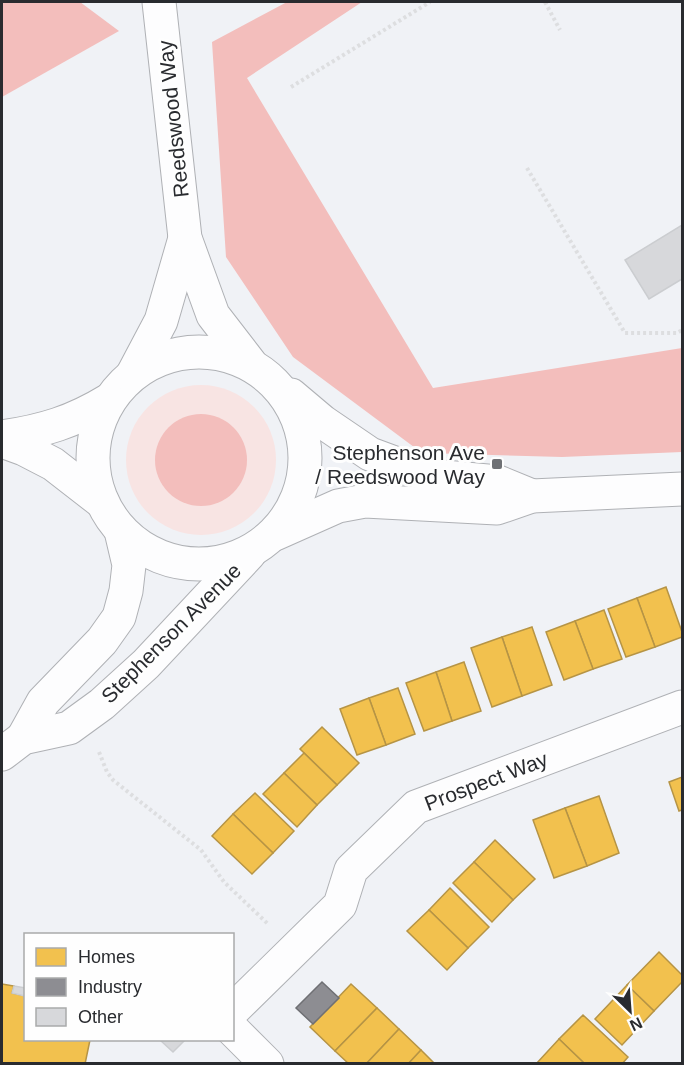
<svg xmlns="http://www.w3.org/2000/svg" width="684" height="1065" font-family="Arial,sans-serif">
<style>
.green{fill:#f8e4e3}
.forest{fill:#f3bebc}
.homes{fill:#f2c14e;stroke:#b69445;stroke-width:1.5}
.industry{fill:#8d8d92;stroke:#6f7074;stroke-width:1.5}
.building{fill:#d7d8db;stroke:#cbcdd0;stroke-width:1.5}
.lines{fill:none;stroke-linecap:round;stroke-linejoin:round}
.minor-casing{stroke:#afb1b5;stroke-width:35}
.path{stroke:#dddee0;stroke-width:4;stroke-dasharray:3 3;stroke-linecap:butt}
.minor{stroke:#fdfdfe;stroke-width:33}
.poi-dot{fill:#6f7175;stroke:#fefefe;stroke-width:2}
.labels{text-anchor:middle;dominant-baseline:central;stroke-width:6;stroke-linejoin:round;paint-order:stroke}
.street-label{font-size:21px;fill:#292b2f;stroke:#fefefe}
.poi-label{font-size:21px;fill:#292b2f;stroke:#fefefe;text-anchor:end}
</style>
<rect width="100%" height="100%" fill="#f0f2f6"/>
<!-- green -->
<circle class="green" cx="201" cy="460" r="75"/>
<!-- forest -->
<g class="forest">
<polygon points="2,2 80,2 119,31 2,97"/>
<polygon points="287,2 362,2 247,78 433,388 682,348 682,452 562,457 422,453 293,357 226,257 212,42"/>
<circle cx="201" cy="460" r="46"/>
</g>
<!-- homes -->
<g class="homes">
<polygon points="666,587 682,632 682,637 655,647 637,598"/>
<polygon points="637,598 655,647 626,657 608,609"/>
<polygon points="604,610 622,659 593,669 575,621"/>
<polygon points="575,621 593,669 564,680 546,632"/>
<polygon points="532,627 552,685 522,696 502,637"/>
<polygon points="502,637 522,696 492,707 471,648"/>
<polygon points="464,662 481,711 452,721 436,672"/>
<polygon points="436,672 452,721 424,731 406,683"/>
<polygon points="398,688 415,734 386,745 369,698"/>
<polygon points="369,698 386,745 357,755 340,709"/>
<polygon points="322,727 359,763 337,785 300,749"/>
<polygon points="304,753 337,785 317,805 284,773"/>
<polygon points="284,773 317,805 297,827 263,794"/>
<polygon points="682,777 682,810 679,811 669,782"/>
<polygon points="255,793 294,831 273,853 233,814"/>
<polygon points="599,796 619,853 587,866 565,808"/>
<polygon points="565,808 587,866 554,878 533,820"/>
<polygon points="233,814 273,853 252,874 212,836"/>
<polygon points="495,840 535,879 513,900 474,862"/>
<polygon points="474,862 513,900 492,922 453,883"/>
<polygon points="450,888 489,927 468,948 429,910"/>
<polygon points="429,910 468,948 447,970 407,931"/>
<polygon points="659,952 682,975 682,982 654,1011 627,985"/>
<polygon points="2,984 14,986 12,993 25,996 26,994 26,1040 90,1040 85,1064 2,1064"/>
<polygon points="351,984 377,1008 335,1051 310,1027"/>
<polygon points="627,985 654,1011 622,1045 595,1019"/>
<polygon points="377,1008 399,1029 366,1064 349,1064 335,1051"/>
<polygon points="583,1015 628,1057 622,1064 585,1064 559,1039"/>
<polygon points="399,1029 421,1050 408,1064 366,1064"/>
<polygon points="559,1039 585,1064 536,1064"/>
<polygon points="421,1050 435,1064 408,1064"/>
</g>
<!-- industry -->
<polygon class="industry" points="322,982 339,998 313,1024 296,1008"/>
<!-- building -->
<g class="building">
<polygon points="682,225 682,279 649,299 625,260"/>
<polygon points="14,986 26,988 25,996 12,993"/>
<polygon points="160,1040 185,1040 173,1052"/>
</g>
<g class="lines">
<!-- minor casing -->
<g class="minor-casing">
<g id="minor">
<polyline points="159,2 185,238 213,315 250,363"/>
<circle cx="199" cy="458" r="106"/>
<polyline points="133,374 161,321 185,238"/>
<polyline points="291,395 323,422 370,454 416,471 444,477 498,482 532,496"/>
<path d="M2 437C43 431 73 422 109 400"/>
<polyline points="2,441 24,449 53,464 102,502"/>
<polyline points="275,534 338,506 365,501 497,508 532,496 682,489"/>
<polyline points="23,738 43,702 102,641 119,617 126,591 129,565 121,531"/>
<polyline points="2,754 23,738 69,728 102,704 146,664 249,554"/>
<polyline points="232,1011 340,905 351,870 416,807 682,707"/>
<polyline points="232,1029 267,1064"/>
</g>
</g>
<!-- path -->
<g class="path">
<polyline points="545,2 560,30"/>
<polyline points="291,87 430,2"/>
<polyline points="527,168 625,333 677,333 682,330"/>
<polyline points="99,752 107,772 113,780 201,850 224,882 268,924"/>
</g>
<!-- minor -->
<use href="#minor" class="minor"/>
</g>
<!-- markers -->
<rect class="poi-dot" x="491" y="458" width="12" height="12" rx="3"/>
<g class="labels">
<!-- street labels -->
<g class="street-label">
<text transform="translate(173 119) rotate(-96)">Reedswood Way</text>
<text transform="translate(171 633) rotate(-45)">Stephenson Avenue</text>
<text transform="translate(486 781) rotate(-21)">Prospect Way</text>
</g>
<!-- poi labels -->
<g class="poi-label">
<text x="485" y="452">Stephenson Ave<tspan x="485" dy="24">/ Reedswood Way</tspan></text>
</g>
</g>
<!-- border -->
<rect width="684" height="1065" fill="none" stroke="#292b2f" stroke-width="6"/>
<!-- legend -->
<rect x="24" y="933" width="210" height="108" fill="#fefefe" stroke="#a9aaab" stroke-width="1.5"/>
<rect x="36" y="948" width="30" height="18" fill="#f2c14e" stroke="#a9aaab" stroke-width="1.5"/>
<text x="78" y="963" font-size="18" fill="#292b2f">Homes</text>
<rect x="36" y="978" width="30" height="18" fill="#8d8d92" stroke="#a9aaab" stroke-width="1.5"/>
<text x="78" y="993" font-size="18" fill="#292b2f">Industry</text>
<rect x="36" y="1008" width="30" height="18" fill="#d7d8db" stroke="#a9aaab" stroke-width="1.5"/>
<text x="78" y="1023" font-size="18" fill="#292b2f">Other</text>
<!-- north arrow -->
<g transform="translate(630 1011) rotate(155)" stroke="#fefefe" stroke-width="4.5" paint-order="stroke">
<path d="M0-4.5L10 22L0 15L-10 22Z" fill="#292b2f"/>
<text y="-9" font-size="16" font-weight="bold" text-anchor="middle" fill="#292b2f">N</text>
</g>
</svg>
